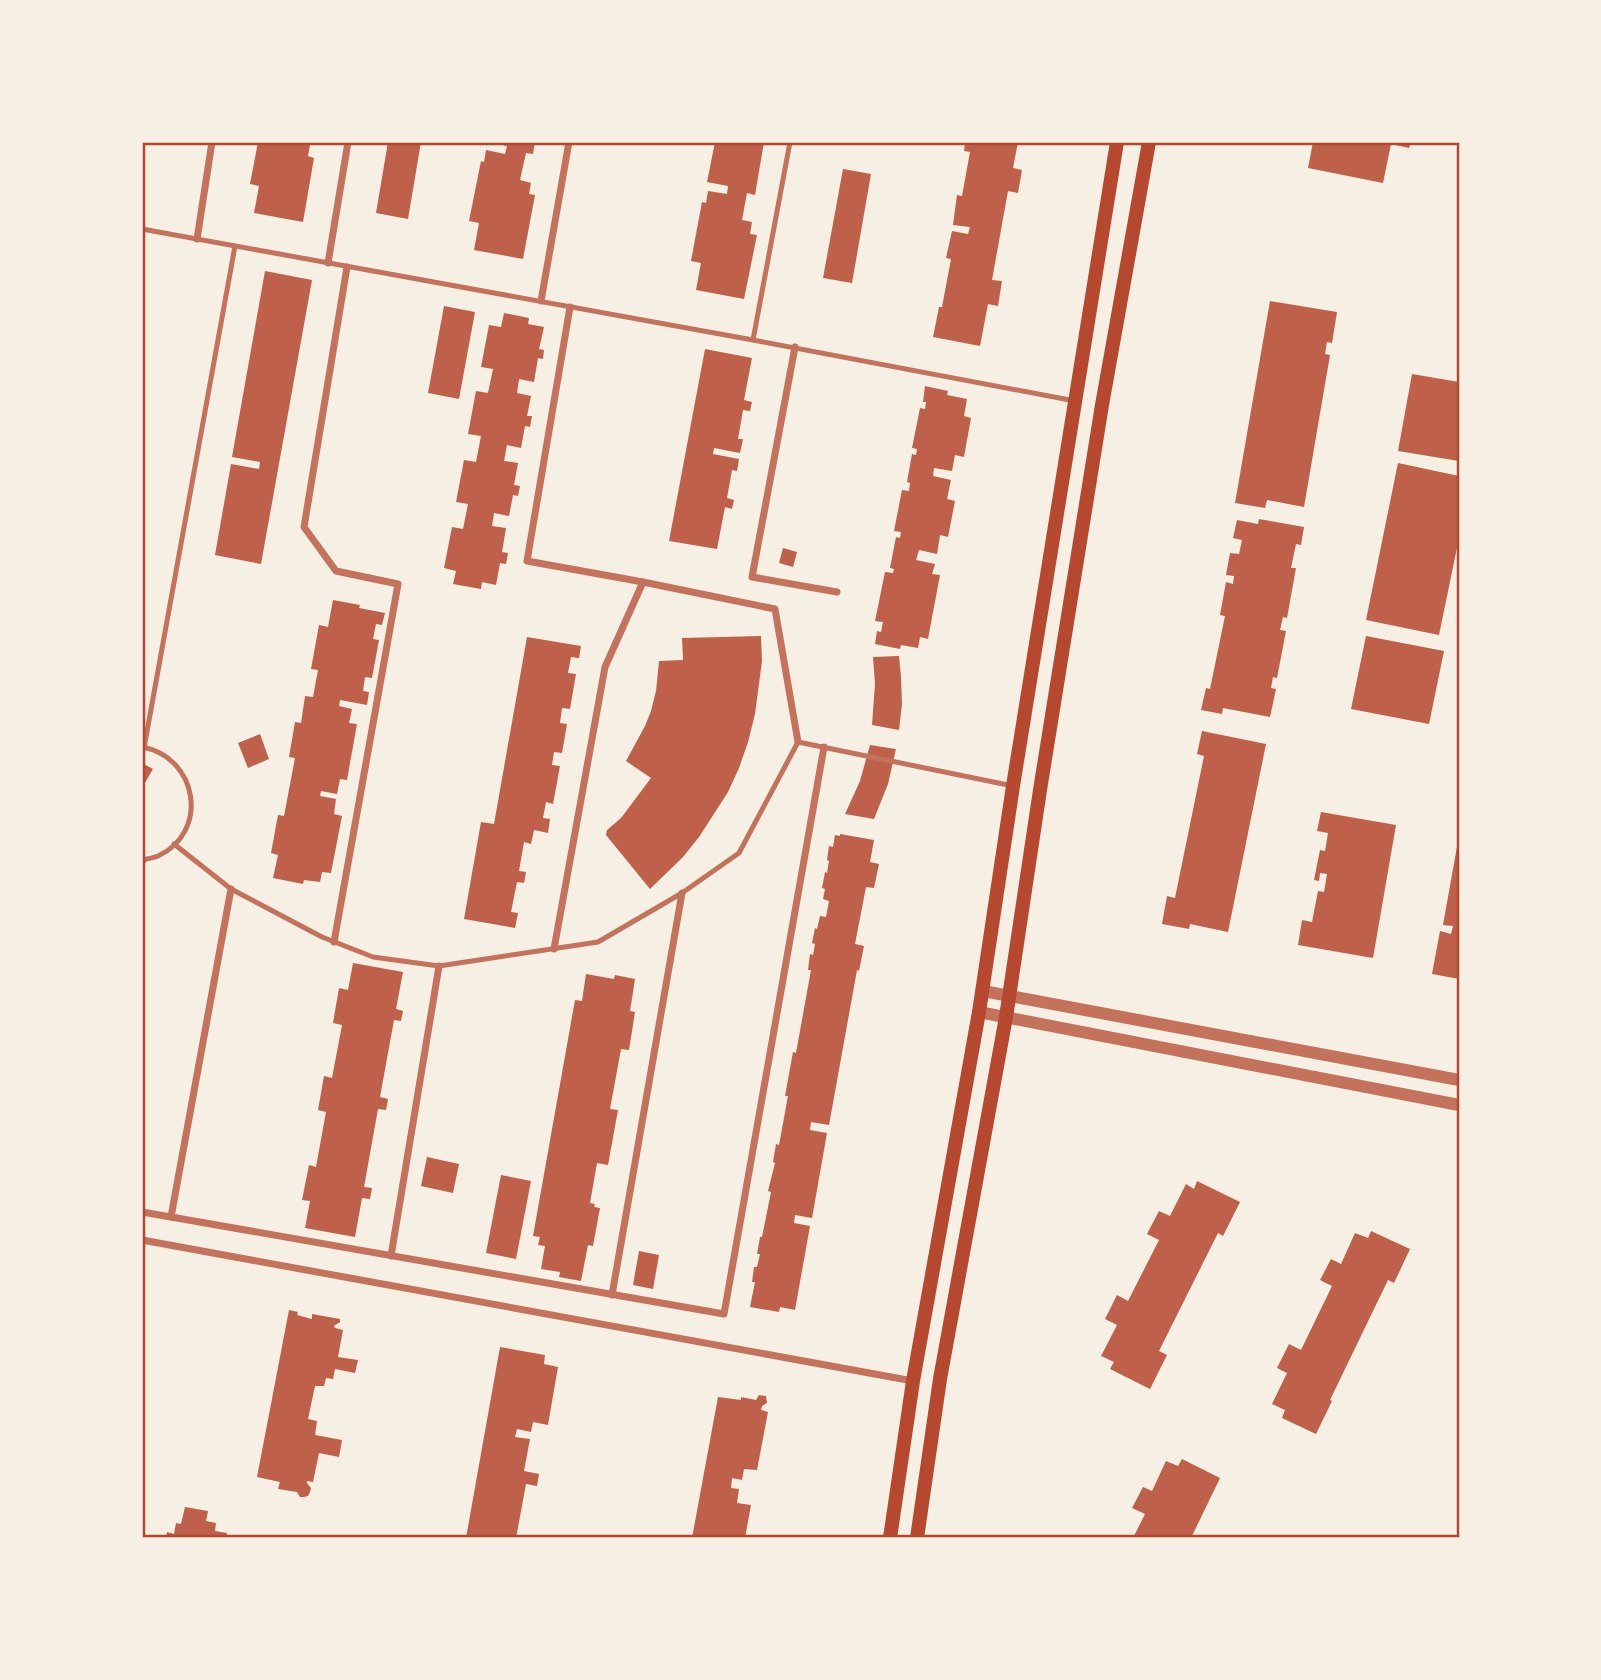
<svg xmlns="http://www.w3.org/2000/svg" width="1601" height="1680" font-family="'Source Sans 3',sans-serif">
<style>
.building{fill:#bf614a}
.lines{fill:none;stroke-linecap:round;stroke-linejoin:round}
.service{stroke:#c5725c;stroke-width:5}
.minor{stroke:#c5725c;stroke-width:7}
.tertiary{stroke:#c5725c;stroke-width:12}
.secondary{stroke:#b5482f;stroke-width:14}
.neatline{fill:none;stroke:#b5482f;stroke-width:2.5}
</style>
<rect width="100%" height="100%" fill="#f6efe4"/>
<!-- building -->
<g class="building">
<polygon points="258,142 300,142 300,143 310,145 308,156 314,158 303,222 254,213 259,186 250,184"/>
<polygon points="388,142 421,142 408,219 376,213"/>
<polygon points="492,142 535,142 533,154 526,153 520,180 531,183 529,194 535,195 523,259 474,250 479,223 469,221 481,161 484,162 486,150 505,154 507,146 492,143"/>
<polygon points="715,142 764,142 755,195 747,193 742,220 752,222 750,234 757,235 744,299 696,290 701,263 691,261 702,202 706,203 708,191 727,194 728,186 707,182"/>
<polygon points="965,142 1018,142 1013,168 1022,170 1018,193 1008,191 992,280 1002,281 998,306 988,304 980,346 933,337 939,307 942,307 951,259 946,258 952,231 968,234 970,227 953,225 957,195 962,196 970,152 964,151"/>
<polygon points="1313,142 1411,142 1409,148 1391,144 1383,183 1308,168"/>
<polygon points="843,169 871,174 852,283 823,278"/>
<polygon points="265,271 312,280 261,564 215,555 231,464 259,469 260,462 232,457"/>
<polygon points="1270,301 1337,312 1332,343 1327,342 1325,354 1330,355 1304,507 1267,500 1265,508 1235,503"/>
<polygon points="444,306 475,312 459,399 428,393"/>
<polygon points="504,313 529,318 528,324 544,327 539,349 544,350 543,359 538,358 534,382 519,379 517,393 531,396 527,416 532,416 530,427 525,426 521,448 507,445 504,461 518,463 514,485 520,486 518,496 513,495 509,516 494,513 492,526 506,528 502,552 508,553 506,564 500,563 496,585 482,582 481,589 453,584 456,571 444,568 452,527 463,529 468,504 456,502 464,460 476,462 481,436 468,434 476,391 488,393 493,369 481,367 489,325 501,327"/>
<polygon points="705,349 752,358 744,400 752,402 750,411 743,410 738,439 743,439 740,453 714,448 713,454 739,459 737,471 732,470 727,498 734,500 732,509 725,507 717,549 669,541"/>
<polygon points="1412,374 1459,382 1459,461 1398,451"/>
<polygon points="925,386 948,391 947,395 967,399 964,416 971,418 964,457 955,455 952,471 934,468 933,476 951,480 947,499 955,501 948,537 940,535 937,554 919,550 916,560 935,564 932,574 940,575 928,639 920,637 918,648 901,645 900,649 875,644 877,631 881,632 883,622 875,621 885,572 893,573 894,569 890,568 896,537 900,538 901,532 894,531 902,490 909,491 910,483 907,482 912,454 916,455 917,449 912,448 920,408 925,409 926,402 923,402"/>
<polygon points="1398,463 1459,476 1459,538 1439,635 1366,620"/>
<polygon points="1259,519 1304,527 1301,545 1296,544 1291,568 1296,568 1287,618 1283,617 1280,630 1286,631 1277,678 1273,677 1271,688 1276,689 1270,717 1223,708 1222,714 1201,710 1206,688 1210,689 1225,616 1220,615 1226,582 1233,584 1234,576 1226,575 1230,553 1239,554 1242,540 1233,538 1237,520 1258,524"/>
<polygon points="783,548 797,552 793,567 779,563"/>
<polygon points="333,600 360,605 359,608 385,613 382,625 376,624 373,639 379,640 372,678 365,677 363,691 369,692 367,705 340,700 339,706 352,709 349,723 357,724 347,780 340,779 337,794 321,791 320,796 336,799 334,814 342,816 331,873 322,872 320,882 304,880 303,884 273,878 278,855 271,853 278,815 284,816 295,758 289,757 295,722 301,723 305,696 313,697 318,670 311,669 319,625 328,627"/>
<polygon points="761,636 762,661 755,714 748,742 739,768 728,792 699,837 683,857 650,889 606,835 607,830 621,818 651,778 626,761 645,726 651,711 656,691 659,661 683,660 682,638"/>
<polygon points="1366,636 1444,651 1429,724 1351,709"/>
<polygon points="527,637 581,646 579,658 571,657 568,673 576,674 570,709 562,708 560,723 567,724 562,753 554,752 552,765 560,766 553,804 546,802 543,818 550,819 548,833 534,830 531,844 524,842 519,871 526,872 524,883 517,882 511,912 518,913 515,928 464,919 481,822 494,824"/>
<polygon points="899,656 901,677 902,704 899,730 872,725 875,684 873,657"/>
<polygon points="1202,731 1266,744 1228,932 1190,924 1189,929 1162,924 1167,896 1175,898 1204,756 1197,754"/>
<polygon points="260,734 269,759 248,768 238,743"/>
<polygon points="870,745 896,749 888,784 874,819 845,814 860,781"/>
<polygon points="142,763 153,769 142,788"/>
<polygon points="1321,812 1396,825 1373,958 1298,945 1302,920 1312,922 1318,891 1324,892 1327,874 1320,873 1319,881 1314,880 1320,850 1325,851 1328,833 1317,831"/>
<polygon points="840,834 874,840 870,862 879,864 874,888 866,887 855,944 864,946 859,971 857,970 829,1125 811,1122 810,1130 827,1133 812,1218 795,1215 794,1223 810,1226 795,1310 780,1307 779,1312 750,1307 755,1282 752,1282 754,1267 757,1267 760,1254 757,1254 760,1237 762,1237 771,1192 768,1191 775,1163 773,1162 776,1144 779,1145 788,1096 785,1096 793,1052 796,1053 811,970 808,970 810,954 813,955 815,944 812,943 815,928 817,929 820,916 826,917 829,901 823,899 825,889 822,888 825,872 827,873 829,861 827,860 829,846 833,847 835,835 840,836"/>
<polygon points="1458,841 1459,841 1459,979 1432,974 1440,931 1451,934 1453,926 1443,925"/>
<polygon points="353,963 403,972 396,1009 403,1011 401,1021 394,1020 380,1097 388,1099 386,1110 378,1109 364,1187 372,1188 370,1199 362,1198 355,1237 305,1228 310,1201 302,1200 309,1165 316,1167 326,1112 318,1110 324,1076 332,1078 342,1025 333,1023 339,988 348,990"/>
<polygon points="586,974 614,979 615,975 635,979 630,1011 635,1012 629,1050 621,1049 610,1109 618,1110 608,1165 597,1163 590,1203 595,1204 594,1207 600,1208 593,1246 588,1245 581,1281 559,1277 560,1272 541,1269 545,1246 538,1245 540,1237 533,1236 575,1000 582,1001"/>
<polygon points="427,1157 459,1164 453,1193 421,1186"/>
<polygon points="501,1175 531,1181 516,1259 486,1253"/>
<polygon points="1197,1181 1240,1202 1223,1236 1218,1233 1159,1351 1167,1355 1150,1389 1110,1369 1114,1362 1101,1356 1117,1325 1105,1319 1117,1295 1128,1301 1159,1240 1147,1234 1159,1211 1170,1216 1186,1184 1194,1189"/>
<polygon points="1371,1231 1410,1249 1394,1283 1388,1280 1330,1400 1332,1401 1316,1434 1282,1418 1285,1410 1272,1404 1287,1373 1277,1368 1289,1344 1301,1350 1332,1286 1320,1280 1331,1259 1341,1264 1355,1233 1368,1238"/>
<polygon points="639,1251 659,1255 653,1289 633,1285"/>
<polygon points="289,1310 298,1312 297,1315 312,1319 312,1314 340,1319 340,1322 334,1326 335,1328 343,1330 338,1357 358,1360 355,1373 335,1369 333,1379 326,1378 324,1386 315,1386 308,1419 317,1421 315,1435 342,1440 339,1457 319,1453 313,1482 307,1481 307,1483 311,1488 310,1492 308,1496 304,1497 300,1497 297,1492 278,1489 280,1482 257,1477"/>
<polygon points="500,1347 545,1355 544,1364 558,1367 548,1425 533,1422 531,1432 517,1429 515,1437 530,1439 524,1471 539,1474 537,1486 526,1484 516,1538 466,1538"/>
<polygon points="759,1395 766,1396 767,1403 762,1406 761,1410 768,1412 757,1470 744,1469 742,1480 732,1478 731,1488 739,1489 737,1503 751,1505 745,1538 692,1538 718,1397 741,1400 741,1397 756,1400"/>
<polygon points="1182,1459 1220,1478 1191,1538 1133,1538 1145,1514 1132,1508 1143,1487 1152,1491 1166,1461 1178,1466"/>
<polygon points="185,1507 208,1511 206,1521 216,1523 215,1531 227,1533 226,1538 166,1538 167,1532 174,1534 176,1523 181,1524"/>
</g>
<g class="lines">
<!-- service -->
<g class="service">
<polyline points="142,229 753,340 1075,401"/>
<polyline points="753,340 790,142"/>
<path d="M142 747C198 757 210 832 158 856 153 858 147 859 142 860"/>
<polyline points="144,748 235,246"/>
<polyline points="174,844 231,889 322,937 373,957 439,966 598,942 682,893 739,853 798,742 1013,786"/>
</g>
<!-- minor -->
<g class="minor">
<polyline points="197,239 212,142"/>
<polyline points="328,263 348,142"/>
<polyline points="541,301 569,142"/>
<polyline points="570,307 527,561 643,582"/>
<polyline points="795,347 752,577 837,592"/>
<polyline points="142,862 143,860"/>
<polyline points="231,889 171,1217 724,1314 824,747"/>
<polyline points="334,942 398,584 336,571 304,527 347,267"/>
<polyline points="554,949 605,667 643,582 775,609 798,742"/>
<polyline points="142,1212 171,1217"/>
<polyline points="142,1240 913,1381"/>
<polyline points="391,1256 439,966"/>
<polyline points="612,1295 682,893"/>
</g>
<!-- tertiary -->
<g class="tertiary">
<polyline points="983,991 1459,1080"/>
<polyline points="979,1012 1459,1105"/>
</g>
<!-- secondary -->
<g class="secondary">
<polyline points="890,1538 913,1381 979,1012 1013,786 1117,142"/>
<polyline points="917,1538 940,1379 1006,1017 1040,790 1102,405 1149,142"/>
</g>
</g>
<!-- border -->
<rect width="1601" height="1680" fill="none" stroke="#f6efe4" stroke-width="287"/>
<rect x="144" y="144" width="1314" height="1392" class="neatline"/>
</svg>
